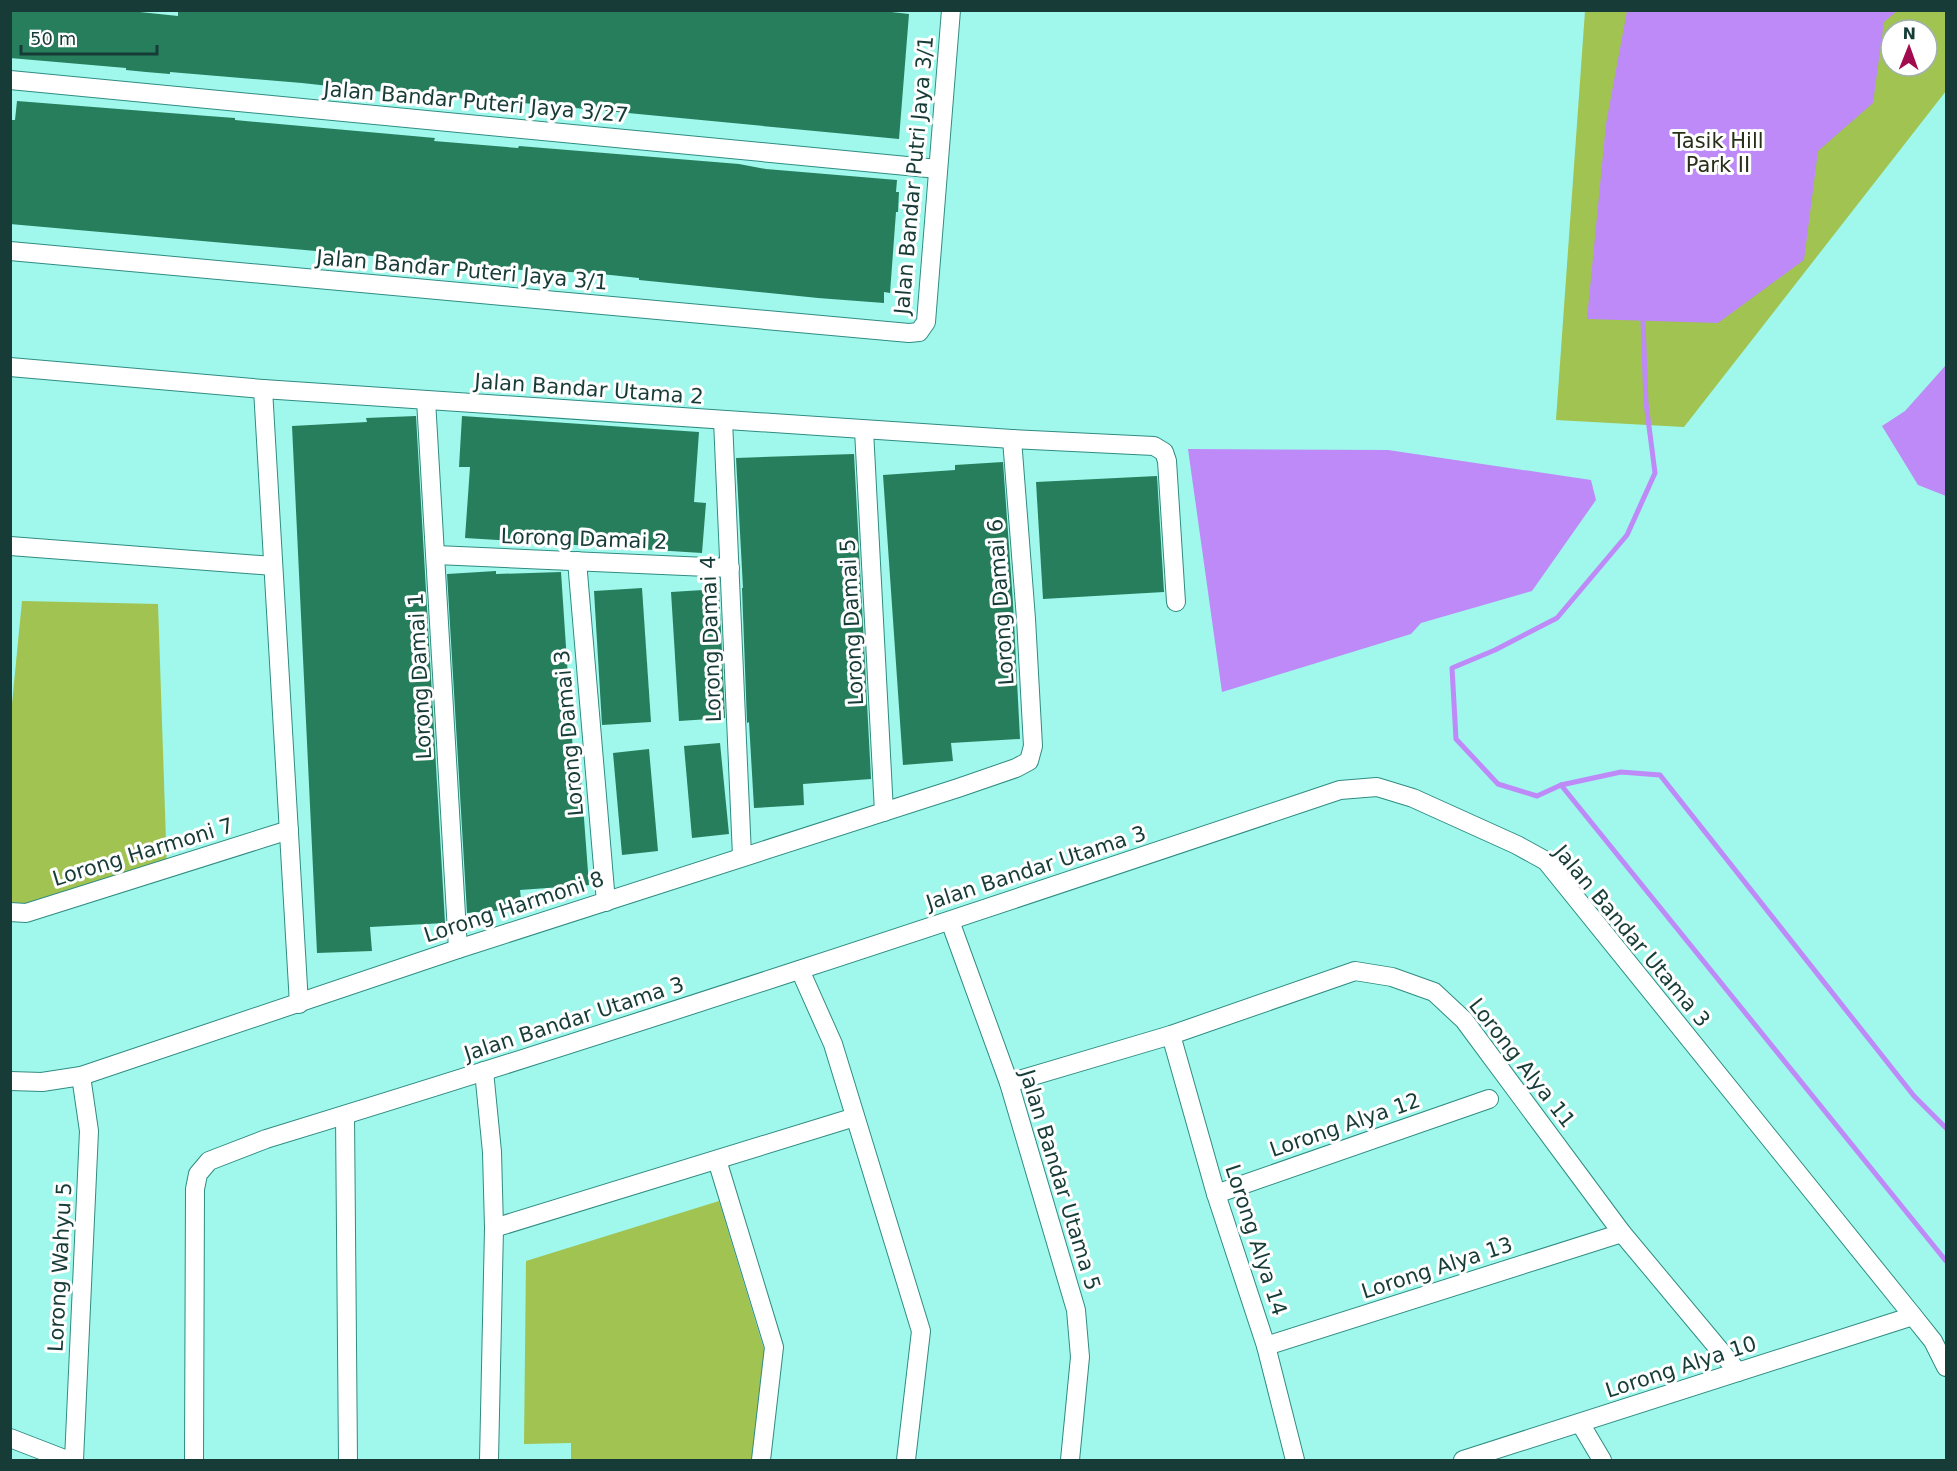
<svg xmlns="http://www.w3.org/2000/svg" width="1957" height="1471" font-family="'DejaVu Sans',sans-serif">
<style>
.green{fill:#a0c351;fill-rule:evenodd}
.water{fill:#bd8af8}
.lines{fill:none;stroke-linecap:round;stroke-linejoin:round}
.stream{stroke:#bd8af8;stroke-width:5}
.building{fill:#277e5d}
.street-casing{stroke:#308c82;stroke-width:20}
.street{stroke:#fff;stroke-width:18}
.labels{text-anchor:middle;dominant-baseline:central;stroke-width:6;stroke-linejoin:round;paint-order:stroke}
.street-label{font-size:21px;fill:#173c38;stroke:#fff}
.park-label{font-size:21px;fill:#282f19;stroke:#fff}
</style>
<rect width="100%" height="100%" fill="#9ff8eb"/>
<!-- green -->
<g class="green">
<path d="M1585 11H1946V91L1684 427 1556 420ZM1891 30H1927V66H1891Z"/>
<polygon points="22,601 158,604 167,871 11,916 10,724"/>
<polygon points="719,1201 769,1366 759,1460 571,1460 571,1443 524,1444 526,1261"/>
</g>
<!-- water -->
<g class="water">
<polygon points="1627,11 1897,11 1884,22 1873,103 1818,151 1804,260 1718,323 1587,319 1606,124"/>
<polygon points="1946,365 1946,496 1918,485 1882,426 1905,411"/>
<polygon points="1188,449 1388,450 1591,480 1596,500 1532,591 1421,623 1411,634 1222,692"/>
</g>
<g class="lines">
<!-- stream -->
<g class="stream">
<polyline points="1645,315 1643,321 1646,403 1655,473 1627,535 1557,618 1495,650 1452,668 1456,739 1498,784 1537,796 1561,785 1621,772 1660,775 1914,1096 1946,1128"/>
<polyline points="1561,785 1946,1261"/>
</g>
</g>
<!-- building -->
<g class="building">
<polygon points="10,10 121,10 178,16 178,10 874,10 909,14 899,139 523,103 393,93 302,83 170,72 170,74 146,72 126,70 126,68 10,58"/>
<polygon points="17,101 208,116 235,118 235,120 435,138 434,141 518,148 519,146 739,164 766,169 897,180 896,192 899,192 898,212 896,212 890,293 884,292 884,303 818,298 639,280 639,278 601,274 554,271 554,274 535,272 508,268 10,224 10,120 15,120"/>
<polygon points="416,416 445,923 370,927 372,951 317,953 292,426 367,422 366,418"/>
<polygon points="462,416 699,432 694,502 706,503 702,553 465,538 470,467 459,467"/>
<polygon points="854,454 871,779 803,784 804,805 754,808 749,722 747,723 742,588 743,588 736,458"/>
<polygon points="1003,462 1013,603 1020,739 951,743 953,761 903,765 883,475 955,470 955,465"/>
<polygon points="1157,476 1164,592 1043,599 1036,482"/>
<polygon points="496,571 496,574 561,572 573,752 579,752 589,885 520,890 522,909 467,913 447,574"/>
<polygon points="642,588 651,722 602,725 594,591"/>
<polygon points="719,589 725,718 679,721 671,592"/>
<polygon points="720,743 729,834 692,838 684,746"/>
<polygon points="649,749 658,851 622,855 613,753"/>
</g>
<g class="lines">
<!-- street casing -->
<g class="street-casing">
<g id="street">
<polyline points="10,80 938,169"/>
<polyline points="10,251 909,333 919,332 926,322 951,10"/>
<polyline points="10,367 263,389 1012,439 1154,446 1164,452 1167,461 1176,602"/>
<polyline points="263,389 299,1004"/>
<polyline points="426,400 458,949"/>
<polyline points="723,420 742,856"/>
<polyline points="864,430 884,812"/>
<polyline points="10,546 273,566"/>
<polyline points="436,555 730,568"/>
<polyline points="577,561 606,902"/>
<polyline points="10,912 26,913 289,830"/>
<polyline points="950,921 1009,1083 1076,1310 1080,1357 1070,1460"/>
<polyline points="800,970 833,1044 921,1331 906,1460"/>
<polyline points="1171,1035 1216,1194 1266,1346 1295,1460"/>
<polyline points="484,1071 492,1152 494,1228 489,1460"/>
<polyline points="10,1081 42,1082 81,1076 458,949 958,788 1016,768 1029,761 1033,746 1026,619 1012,439"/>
<polyline points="1009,1083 1171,1035 1355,971 1392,977 1434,992 1464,1020 1622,1233 1738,1372"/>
<polyline points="345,1115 348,1460"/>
<polyline points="717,1160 774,1347 761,1460"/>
<polyline points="1216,1194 1489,1099"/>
<polyline points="494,1228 855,1117"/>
<polyline points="1266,1346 1622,1233"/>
<polyline points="1580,1423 1602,1460"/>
<polyline points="10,1438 67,1460"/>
<polyline points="74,1460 89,1131 81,1076"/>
<path d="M194 1460 195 1189 198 1174 209 1161 266 1139C626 1029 983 910 1340 790L1377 787 1413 798 1517 845 1546 861 1913 1316 1933 1341 1946 1367"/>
<polyline points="1463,1460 1913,1316"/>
</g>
</g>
<!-- street -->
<use href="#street" class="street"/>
</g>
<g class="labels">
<!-- street labels -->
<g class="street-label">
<text transform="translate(476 102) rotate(5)">Jalan Bandar Puteri Jaya 3/27</text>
<text transform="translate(914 175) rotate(-85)">Jalan Bandar Putri Jaya 3/1</text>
<text transform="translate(462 270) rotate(5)">Jalan Bandar Puteri Jaya 3/1</text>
<text transform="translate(589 389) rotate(4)">Jalan Bandar Utama 2</text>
<text transform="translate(584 539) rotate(2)">Lorong Damai 2</text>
<text transform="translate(1001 602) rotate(-94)">Lorong Damai 6</text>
<text transform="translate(852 622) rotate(-93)">Lorong Damai 5</text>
<text transform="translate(711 639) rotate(-92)">Lorong Damai 4</text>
<text transform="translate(420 676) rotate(-93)">Lorong Damai 1</text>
<text transform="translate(569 733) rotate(-95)">Lorong Damai 3</text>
<text transform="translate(143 852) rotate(-17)">Lorong Harmoni 7</text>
<text transform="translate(1036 868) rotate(-18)">Jalan Bandar Utama 3</text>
<text transform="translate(514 907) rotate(-18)">Lorong Harmoni 8</text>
<text transform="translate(1632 936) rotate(50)">Jalan Bandar Utama 3</text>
<text transform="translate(574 1019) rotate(-18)">Jalan Bandar Utama 3</text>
<text transform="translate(1522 1063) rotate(52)">Lorong Alya 11</text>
<text transform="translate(1345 1125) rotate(-19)">Lorong Alya 12</text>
<text transform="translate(1060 1180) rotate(73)">Jalan Bandar Utama 5</text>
<text transform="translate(1256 1240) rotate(72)">Lorong Alya 14</text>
<text transform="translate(60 1267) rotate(-87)">Lorong Wahyu 5</text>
<text transform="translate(1437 1268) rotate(-18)">Lorong Alya 13</text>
<text transform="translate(1681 1367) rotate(-18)">Lorong Alya 10</text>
</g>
<!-- park labels -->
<g class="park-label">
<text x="1718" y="141">Tasik Hill<tspan x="1718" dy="24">Park II</tspan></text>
</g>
</g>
<!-- border -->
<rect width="1957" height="1471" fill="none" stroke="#173c38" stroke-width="24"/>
<!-- north arrow -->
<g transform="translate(1909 48) rotate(1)"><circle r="28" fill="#ffffff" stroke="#a2b1af" stroke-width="1.5"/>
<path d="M0-4.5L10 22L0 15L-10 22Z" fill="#a20b4d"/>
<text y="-9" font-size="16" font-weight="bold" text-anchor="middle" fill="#173c38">N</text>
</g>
<!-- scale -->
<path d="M21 45v9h136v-9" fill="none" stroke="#173c38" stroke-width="3"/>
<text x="30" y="45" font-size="18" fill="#173c38" stroke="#ffffff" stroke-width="4.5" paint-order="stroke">50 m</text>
</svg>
